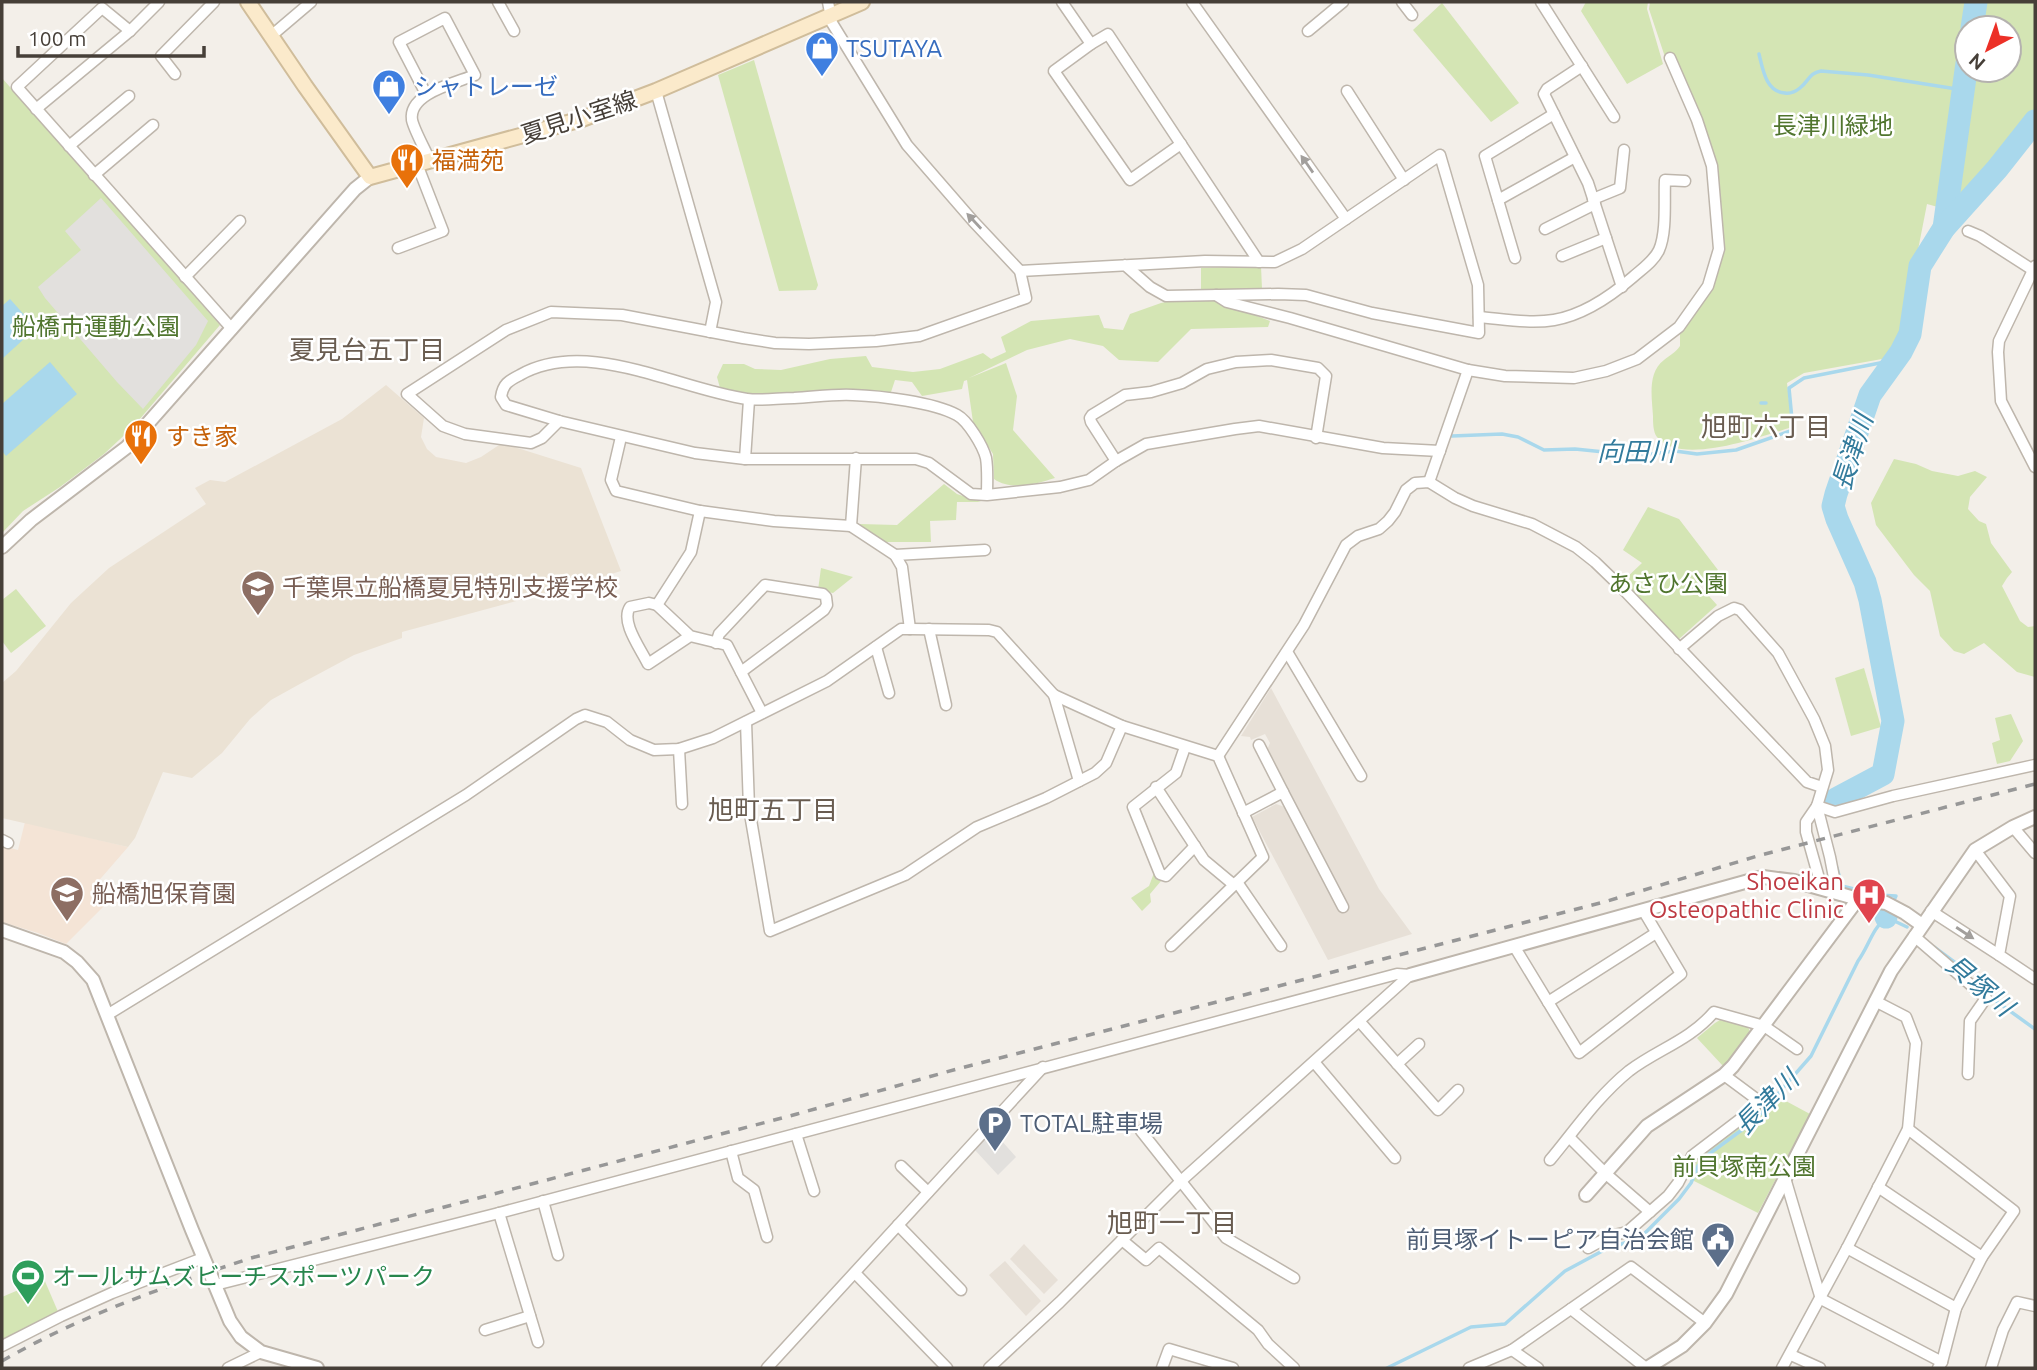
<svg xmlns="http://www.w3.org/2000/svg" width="2037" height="1370" font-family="Ubuntu,'Noto Sans JP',sans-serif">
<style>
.residential{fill:#e7e0d7}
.commercial{fill:#f4e4d6}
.education{fill:#ebe2d4}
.green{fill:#d4e5b4;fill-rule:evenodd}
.parking{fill:#e2e0dd}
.water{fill:#a9d8ec}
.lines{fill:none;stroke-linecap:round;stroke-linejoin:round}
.stream{stroke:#a9d8ec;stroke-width:3.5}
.river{stroke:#a9d8ec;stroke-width:23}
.minor-casing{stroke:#beb6ac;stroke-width:13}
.tertiary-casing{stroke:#beb6ac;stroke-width:16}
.secondary-casing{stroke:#d0bd9b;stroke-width:18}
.minor{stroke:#fff;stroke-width:10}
.tertiary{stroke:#fff;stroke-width:12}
.secondary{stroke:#fbeacb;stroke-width:14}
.rail{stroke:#979797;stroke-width:3.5;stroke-dasharray:9 9;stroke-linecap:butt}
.oneway{fill:#a29f9c}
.labels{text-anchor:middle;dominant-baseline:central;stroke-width:5;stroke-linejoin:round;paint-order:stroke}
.shop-label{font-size:24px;fill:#366cbe;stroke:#fff;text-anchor:start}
.street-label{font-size:24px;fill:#463f38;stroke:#fff}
.park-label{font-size:24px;fill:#50752e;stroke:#fff}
.food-label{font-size:24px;fill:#c56008;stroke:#fff;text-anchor:start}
.education-label{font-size:24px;fill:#785e54;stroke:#fff;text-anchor:start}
.health-label{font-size:24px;fill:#be3a42;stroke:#fff;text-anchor:end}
.service-label{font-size:24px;fill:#4e5e75;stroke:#fff;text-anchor:start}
.leisure-label{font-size:24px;fill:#27864d;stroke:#fff;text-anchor:start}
.neighbourhood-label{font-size:26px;fill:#695c50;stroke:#fff}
.water-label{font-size:26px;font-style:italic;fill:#337b9c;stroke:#fff}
</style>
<rect width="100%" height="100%" fill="#f3efe9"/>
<!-- residential -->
<g class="residential">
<polygon points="1271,688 1379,889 1412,934 1328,960 1252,817 1276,804 1285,807 1340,912 1348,908 1267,750 1270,743 1265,734 1251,740 1250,737 1241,736"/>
<polygon points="1024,1244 1058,1280 1044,1294 1010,1259"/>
<polygon points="1005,1261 1041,1301 1026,1316 989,1275"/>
</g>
<!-- commercial -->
<polygon class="commercial" points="25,822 128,847 95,885 111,899 66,944 38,933 2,922 3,846 18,850"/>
<!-- education -->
<polygon class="education" points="386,385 424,418 421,437 427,449 436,457 466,463 481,457 502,443 581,468 621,571 579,584 402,632 402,638 354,655 298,685 271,700 250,719 222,753 192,778 163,772 135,838 128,847 2,818 2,683 16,671 71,603 109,568 206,504 195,488 210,480 225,482 342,419"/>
<!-- green -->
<g class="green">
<polygon points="1586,2 1648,2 1647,9 1663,64 1627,84 1581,11"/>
<path d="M1650 2H2035V121L1956 212 1927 204 1900 342 1890 354 1882 359 1804 373 1787 383 1792 427C1763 436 1680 467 1657 437 1653 432 1653 422 1653 416 1652 398 1647 373 1664 360 1670 355 1675 353 1680 346V333L1699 307 1723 247 1715 163 1666 60 1649 9ZM1967 28H2009V70H1967Z"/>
<polygon points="1442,3 1519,103 1491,122 1413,30"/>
<polygon points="754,60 818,285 816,290 779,291 718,75"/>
<polygon points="2,78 220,325 133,427 104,454 60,487 23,511 2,533"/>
<polygon points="1261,266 1262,289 1201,290 1201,268"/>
<path d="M1180 299 1216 300 1270 321 1268 327 1191 329 1158 362 1119 360 1103 346 1070 339 1027 350 969 378 1006 363 1017 396 1013 430 1055 478C1036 484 1011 491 994 479L993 454 973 422 967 380 964 381 962 389 922 396 912 382 895 380 890 395 754 397 720 388 717 377 723 364H744L755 369 781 370 830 359 866 356 872 367 913 372 940 369 983 353 991 359 1006 352 1001 337 1031 321 1099 315 1104 328 1123 330 1130 314 1161 303Z"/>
<polygon points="1894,459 1916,464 1932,471 1958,476 1975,471 1987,477 1970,497 1968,509 1979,521 1986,524 1991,543 2012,572 2007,578 2002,586 2020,621 2028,627 2035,626 2035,677 2017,672 1984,643 1964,654 1954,651 1940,636 1930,591 1914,575 1876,525 1871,503"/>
<polygon points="944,484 957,494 981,502 957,502 956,520 930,521 931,542 885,542 859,524 897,525"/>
<polygon points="1648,507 1679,519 1718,570 1700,586 1717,605 1679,639 1622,582 1642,563 1623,550"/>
<polygon points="821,568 853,577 833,593 818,590"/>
<polygon points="16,589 46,626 11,653 2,641 2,600"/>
<polygon points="1864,668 1881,727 1851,736 1835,678"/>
<polygon points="2011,714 2023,741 2010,761 1997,764 1992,743 2000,740 1995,718"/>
<polygon points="1154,873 1156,879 1161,881 1150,894 1151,902 1142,911 1131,898 1149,886"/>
<polygon points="1720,1020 1748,1027 1751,1034 1734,1056 1723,1066 1697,1038 1715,1023"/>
<polygon points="1773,1094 1810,1114 1758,1213 1688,1178 1698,1159 1713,1145 1755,1115"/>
<polygon points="44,1279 59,1314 2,1345 2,1297"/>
</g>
<!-- parking -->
<g class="parking">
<polygon points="101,198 208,321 196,345 143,409 117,382 45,298 38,287 81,250 65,231"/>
<polygon points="992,1130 1016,1157 998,1175 975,1150"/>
</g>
<!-- water -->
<g class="water">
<polygon points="10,299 36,328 2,359 2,306"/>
<polygon points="50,362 77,394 6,456 2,451 2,404"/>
</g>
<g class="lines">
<!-- stream -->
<g class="stream">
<path d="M1759 54C1763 70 1766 92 1785 93 1791 94 1795 92 1800 88 1809 81 1809 73 1821 71L1868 75 1963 90"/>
<polyline points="1761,403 1766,403"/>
<polyline points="1452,436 1502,434 1518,437 1544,450 1575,449 1614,453 1651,454 1675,451 1697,454 1736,450 1793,430 1789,388 1804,378 1895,360"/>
<polyline points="1837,868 1842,886 1878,895 1896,896 1893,902"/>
<polyline points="1934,947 1957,964 1968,977"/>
<polyline points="1989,996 2035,1029"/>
<path d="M1387 1368 1471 1327 1505 1324 1565 1271 1606 1249 1640 1238 1679 1199 1691 1183 1698 1166 1709 1154 1754 1121 1811 1056 1858 961C1869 946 1871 931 1886 917L1907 927"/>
</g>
<!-- river -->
<g class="river">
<polyline points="1972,28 1976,2"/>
<polyline points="1944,228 1967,63"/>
<polyline points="1836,799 1883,774 1893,721 1870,600 1865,582 1837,519 1833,506 1836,494 1870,395 1901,352 1910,334 1920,266 1944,228 1997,169 2035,121"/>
<polyline points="1886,917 1886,916"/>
</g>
<!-- minor casing -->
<g class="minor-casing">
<g id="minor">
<polyline points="498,2 514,31"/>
<polyline points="1062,2 1091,44 1108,34 1259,262"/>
<polyline points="1192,2 1346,219"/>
<polyline points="1402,2 1412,15"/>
<polyline points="1541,2 1614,117"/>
<polyline points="130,31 102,8 17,87 232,329"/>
<polyline points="1308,31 1343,2"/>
<polyline points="271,36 311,2"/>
<polyline points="1091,44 1054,71 1130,180 1181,144"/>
<polyline points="1582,66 1547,89 1544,94 1588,183 1622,287"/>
<polyline points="175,74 161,56 214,2"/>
<polyline points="656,91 716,302 710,332"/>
<polyline points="1347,91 1404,180"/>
<path d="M426 94 399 42 445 18 475 75C456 83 408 93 412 120 414 130 426 151 430 161"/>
<polyline points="36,109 130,31 159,2"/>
<polyline points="69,146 129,96"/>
<polyline points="94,175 153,125"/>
<polyline points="1593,199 1620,188 1624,150"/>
<polyline points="1498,200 1575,157"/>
<polyline points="1545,229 1595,204"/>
<polyline points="1968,231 1980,236 2033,270"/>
<polyline points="398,248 443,231 417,164"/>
<polyline points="1562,256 1606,238"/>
<polyline points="1515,258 1485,156 1554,114"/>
<polyline points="2035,266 1999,341 1998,352 2001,401 2035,467"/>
<polyline points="1020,271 1205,261 1275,262 1302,249 1440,155 1478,285 1479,333 1372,313 1306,295 1278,294 1166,296 1150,287 1125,265"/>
<polyline points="185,277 240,221"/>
<polyline points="1216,295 1227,302 1290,318 1468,370 1505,376 1574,378 1606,371 1637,359 1679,327 1708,286 1719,249 1712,166 1697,120 1670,58"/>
<path d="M1479 317C1503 319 1530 324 1554 320 1583 315 1611 296 1633 277 1642 269 1654 261 1659 250 1667 232 1664 200 1665 180L1685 181"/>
<polyline points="559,421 542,438 531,443 465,434 443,426 407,394 506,330 551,312 622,315 743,338 775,343 809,344 876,341 919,336 1026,298 1020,271 973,221 907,145 832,23 828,2"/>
<polyline points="621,437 611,480 616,491 700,511 774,521 851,526"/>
<polyline points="856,458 851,526 895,555 902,567 910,629"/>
<polyline points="745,459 749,400"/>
<polyline points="1116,461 1091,422 1090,418 1092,415 1125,395 1151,392 1182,383 1207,369 1236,362 1271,360 1318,368 1326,376 1316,438"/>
<polyline points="1429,482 1468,370"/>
<path d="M987 495C987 484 988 470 986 458 983 446 968 421 957 415 933 402 880 396 853 395 833 394 814 397 794 398 779 398 762 401 747 399 677 389 587 337 520 375 508 381 503 384 501 397L506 405 559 421 695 453 745 459H916L929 463 971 494 987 495 1060 487 1089 480 1116 461 1146 444 1235 429 1259 426 1383 448 1440 451"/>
<polyline points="895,555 985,550"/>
<polyline points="657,605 691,552 700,511"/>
<polyline points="929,629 946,705"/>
<path d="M690 636 648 664C641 649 620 622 630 607L649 603 657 605 690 636 727 645 762 713"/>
<polyline points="716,643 719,634 765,585 823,594 826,597 827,605 824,610 741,672"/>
<polyline points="876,647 889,693"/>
<polyline points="1679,649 1718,616 1734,608 1740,610 1778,653 1814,719 1825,746 1828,770 1817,806 1806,822 1806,832 1822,889"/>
<polyline points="1286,654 1289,655 1361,776"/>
<polyline points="1054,695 1079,781"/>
<polyline points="746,722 749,808 770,931 905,875 977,827 1046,798 1095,773 1106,763 1122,726"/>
<polyline points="1259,745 1283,792"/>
<polyline points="1185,747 1176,773 1133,807 1160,874 1166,876 1195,846"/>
<polyline points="679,749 682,804"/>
<polyline points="1218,756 1304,625 1346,545 1358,536 1379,529 1388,521 1395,512 1406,490 1415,483 1429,482 1455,498 1473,506 1532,524 1576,547 1595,562 1624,590 1807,782 1822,787"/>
<polyline points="1156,787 1204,860 1234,885"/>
<polyline points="1817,806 1835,812 1893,796 2035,765"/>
<polyline points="1817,806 1830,857 1837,893"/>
<polyline points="1243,813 1283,792 1343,907"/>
<polyline points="2013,827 2035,853"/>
<polyline points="2,840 8,843"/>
<polyline points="1975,850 2010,896 1999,955 2035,979"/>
<polyline points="1237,882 1281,946"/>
<polyline points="1931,911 1999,955"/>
<polyline points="1914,936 1986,998 1970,1021 1968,1074"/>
<polyline points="1514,946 1579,1053 1681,974 1643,910"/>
<polyline points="1548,1002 1656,933"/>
<polyline points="107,1015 466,795 576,719 585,715 607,722 630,740 654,750 679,749 713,738 827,681 901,629 910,629 989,630 997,632 1054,695 1122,726 1218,756 1263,857 1171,946"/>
<polyline points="1360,1022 1438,1110 1458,1090"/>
<polyline points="1314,1062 1395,1158"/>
<polyline points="1397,1064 1419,1044"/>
<polyline points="1908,1129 2014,1211 1982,1257 1956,1308 1942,1362 1938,1368"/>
<polyline points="1141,1131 1226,1238 1294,1278"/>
<polyline points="796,1134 814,1191"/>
<polyline points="1569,1137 1605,1173 1650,1212"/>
<polyline points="731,1151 738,1178 754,1190 767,1237"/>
<path d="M1550 1160C1575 1130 1598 1096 1629 1071 1658 1049 1689 1041 1714 1012L1764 1026 1797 1049"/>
<polyline points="901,1166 928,1192"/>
<polyline points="1785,1178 1821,1299 1942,1362"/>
<polyline points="1878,1187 1982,1257"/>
<polyline points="543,1201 558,1255"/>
<polyline points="499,1213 538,1342"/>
<polyline points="898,1225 961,1290"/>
<polyline points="1122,1240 1146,1260 1159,1248 1258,1330 1268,1344 1294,1368"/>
<polyline points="1588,1248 1610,1236 1627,1232 1668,1196 1678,1183 1692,1156 1751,1111 1759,1101 1724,1075"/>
<polyline points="1847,1248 1956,1308"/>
<polyline points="855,1273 947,1368"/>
<polyline points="215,1285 499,1213 1397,974 1410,975"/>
<polyline points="1571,1309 1646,1368"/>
<polyline points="485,1330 530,1316"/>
<polyline points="2,1346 61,1316 112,1293 203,1258"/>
<polyline points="1512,1350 1538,1368"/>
<polyline points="1791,1355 1820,1368"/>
<polyline points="228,1368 261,1352"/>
<polyline points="767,1368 1043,1067"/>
<polyline points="989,1368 1060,1302 1181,1181 1410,975"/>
<polyline points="1162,1368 1169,1349 1233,1368"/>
<polyline points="1469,1368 1512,1350 1631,1267 1705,1323"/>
<polyline points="1782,1368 1847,1248 1908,1129 1916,1043 1906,1017 1875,1001"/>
<polyline points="1991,1368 2003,1330 2017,1302 2035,1306"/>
</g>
</g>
<!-- tertiary casing -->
<g class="tertiary-casing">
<g id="tertiary">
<polyline points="2,547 31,520 127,447 355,189 370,177"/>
<polyline points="2,930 64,952 77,962 93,980 192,1230 230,1321 241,1337 261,1352 317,1368"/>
<polyline points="1410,975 1763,877 1794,881 1858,899 1886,903 1905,913 1922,925"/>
<polyline points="1586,1195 1647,1126 1724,1075 1733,1066 1858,899"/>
<polyline points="1647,1368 1682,1346 1705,1323 1726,1294 1891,971 1975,850 2013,827 2035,817"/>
</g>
</g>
<!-- secondary casing -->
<g class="secondary-casing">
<polyline id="secondary" points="248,2 305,86 370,177 582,119 656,91 862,2"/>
</g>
<!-- minor -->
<use href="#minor" class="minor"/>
<!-- tertiary -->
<use href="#tertiary" class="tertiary"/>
<!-- secondary -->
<use href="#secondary" class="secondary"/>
<!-- rail -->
<path class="rail" d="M2 1361C80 1316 166 1286 251 1258L797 1114 957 1069 1604 902 1761 855 2035 784"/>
</g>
<!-- one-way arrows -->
<defs><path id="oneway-solid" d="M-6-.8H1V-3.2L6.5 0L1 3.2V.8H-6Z" transform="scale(1.75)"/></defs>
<g class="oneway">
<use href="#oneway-solid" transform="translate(1307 164) rotate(-125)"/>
<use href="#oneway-solid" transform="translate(974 221) rotate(-133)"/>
<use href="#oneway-solid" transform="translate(1965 933) rotate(33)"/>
</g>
<!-- icons -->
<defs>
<g id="shop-pin" transform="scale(1.75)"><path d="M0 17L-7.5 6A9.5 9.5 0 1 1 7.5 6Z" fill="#3f7fe0" stroke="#fff"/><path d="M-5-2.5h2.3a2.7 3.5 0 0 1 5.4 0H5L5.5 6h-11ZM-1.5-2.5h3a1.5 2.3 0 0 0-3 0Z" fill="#fff"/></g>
<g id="restaurant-pin" transform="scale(1.75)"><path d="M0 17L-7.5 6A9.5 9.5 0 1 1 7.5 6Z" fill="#e8710a" stroke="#fff"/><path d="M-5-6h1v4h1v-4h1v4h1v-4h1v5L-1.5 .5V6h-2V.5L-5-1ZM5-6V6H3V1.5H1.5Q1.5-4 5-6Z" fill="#fff"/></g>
<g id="school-pin" transform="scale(1.75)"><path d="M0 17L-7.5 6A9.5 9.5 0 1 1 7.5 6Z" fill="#8d6e63" stroke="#fff"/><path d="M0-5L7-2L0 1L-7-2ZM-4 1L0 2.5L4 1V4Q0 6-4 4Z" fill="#fff"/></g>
<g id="hospital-pin" transform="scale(1.75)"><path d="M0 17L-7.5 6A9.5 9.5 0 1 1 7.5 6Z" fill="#e0444e" stroke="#fff"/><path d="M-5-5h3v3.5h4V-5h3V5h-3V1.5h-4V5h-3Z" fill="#fff"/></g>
<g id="parking-pin" transform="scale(1.75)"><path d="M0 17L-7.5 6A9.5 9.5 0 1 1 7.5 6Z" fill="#5c6f8a" stroke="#fff"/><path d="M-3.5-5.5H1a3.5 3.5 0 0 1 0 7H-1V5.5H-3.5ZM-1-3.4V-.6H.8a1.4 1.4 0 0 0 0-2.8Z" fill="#fff"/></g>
<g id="civic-pin" transform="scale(1.75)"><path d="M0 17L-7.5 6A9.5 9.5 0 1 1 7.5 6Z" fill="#5c6f8a" stroke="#fff"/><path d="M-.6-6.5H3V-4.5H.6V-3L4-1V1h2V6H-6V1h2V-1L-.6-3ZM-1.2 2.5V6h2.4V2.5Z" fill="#fff"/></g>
<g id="stadium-pin" transform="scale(1.75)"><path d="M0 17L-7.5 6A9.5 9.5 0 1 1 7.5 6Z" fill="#2e9e5b" stroke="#fff"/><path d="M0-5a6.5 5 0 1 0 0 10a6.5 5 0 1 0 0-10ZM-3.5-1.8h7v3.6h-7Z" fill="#fff"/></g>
</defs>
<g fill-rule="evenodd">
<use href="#shop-pin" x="822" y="48"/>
<use href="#shop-pin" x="389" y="86"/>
<use href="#restaurant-pin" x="407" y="160"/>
<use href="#restaurant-pin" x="141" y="436"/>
<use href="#school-pin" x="258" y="587"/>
<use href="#school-pin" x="67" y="893"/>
<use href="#hospital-pin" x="1869" y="895"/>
<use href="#parking-pin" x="995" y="1123"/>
<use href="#civic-pin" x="1718" y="1239"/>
<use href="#stadium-pin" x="28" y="1276"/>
</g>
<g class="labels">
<!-- shop labels -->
<g class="shop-label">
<text x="846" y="48">TSUTAYA</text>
<text x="414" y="86">シャトレーゼ</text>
</g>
<!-- street labels -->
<g class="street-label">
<text transform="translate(579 117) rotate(-18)">夏見小室線</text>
</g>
<!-- park labels -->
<g class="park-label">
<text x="1833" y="125">長津川緑地</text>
<text x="96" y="326">船橋市運動公園</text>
<text x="1668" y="583">あさひ公園</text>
<text x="1744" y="1166">前貝塚南公園</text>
</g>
<!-- food labels -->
<g class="food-label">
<text x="432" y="160">福満苑</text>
<text x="166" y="436">すき家</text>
</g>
<!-- education labels -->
<g class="education-label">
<text x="282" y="587">千葉県立船橋夏見特別支援学校</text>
<text x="92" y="893">船橋旭保育園</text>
</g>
<!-- health labels -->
<g class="health-label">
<text x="1844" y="881">Shoeikan<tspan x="1844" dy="28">Osteopathic Clinic</tspan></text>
</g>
<!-- service labels -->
<g class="service-label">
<text x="1020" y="1123">TOTAL駐車場</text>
<text x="1694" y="1239" text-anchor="end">前貝塚イトーピア自治会館</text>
</g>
<!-- leisure labels -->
<g class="leisure-label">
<text x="52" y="1276">オールサムズビーチスポーツパーク</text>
</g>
<!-- neighbourhood labels -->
<g class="neighbourhood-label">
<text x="367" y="349">夏見台五丁目</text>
<text x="1766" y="426">旭町六丁目</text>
<text x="773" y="809">旭町五丁目</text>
<text x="1172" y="1222">旭町一丁目</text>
</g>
<!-- water labels -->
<g class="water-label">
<text x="1636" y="451">向田川</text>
<text transform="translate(1852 452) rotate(-72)">長津川</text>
<text transform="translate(1980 985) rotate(40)">貝塚川</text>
<text transform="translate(1766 1102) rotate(-45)">長津川</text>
</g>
</g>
<!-- border -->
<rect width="2037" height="1370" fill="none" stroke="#463f38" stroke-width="7"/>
<!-- north arrow -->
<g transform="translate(1988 49) rotate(221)"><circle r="33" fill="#ffffff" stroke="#b5b2af" stroke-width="2"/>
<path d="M0-5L12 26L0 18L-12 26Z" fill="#ec3027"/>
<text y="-10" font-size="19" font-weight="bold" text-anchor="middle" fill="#463f38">N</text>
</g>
<!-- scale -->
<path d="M18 46v10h186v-10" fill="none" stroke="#463f38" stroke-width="3.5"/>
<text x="28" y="46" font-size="21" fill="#463f38" stroke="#ffffff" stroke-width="5" paint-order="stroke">100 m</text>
</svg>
